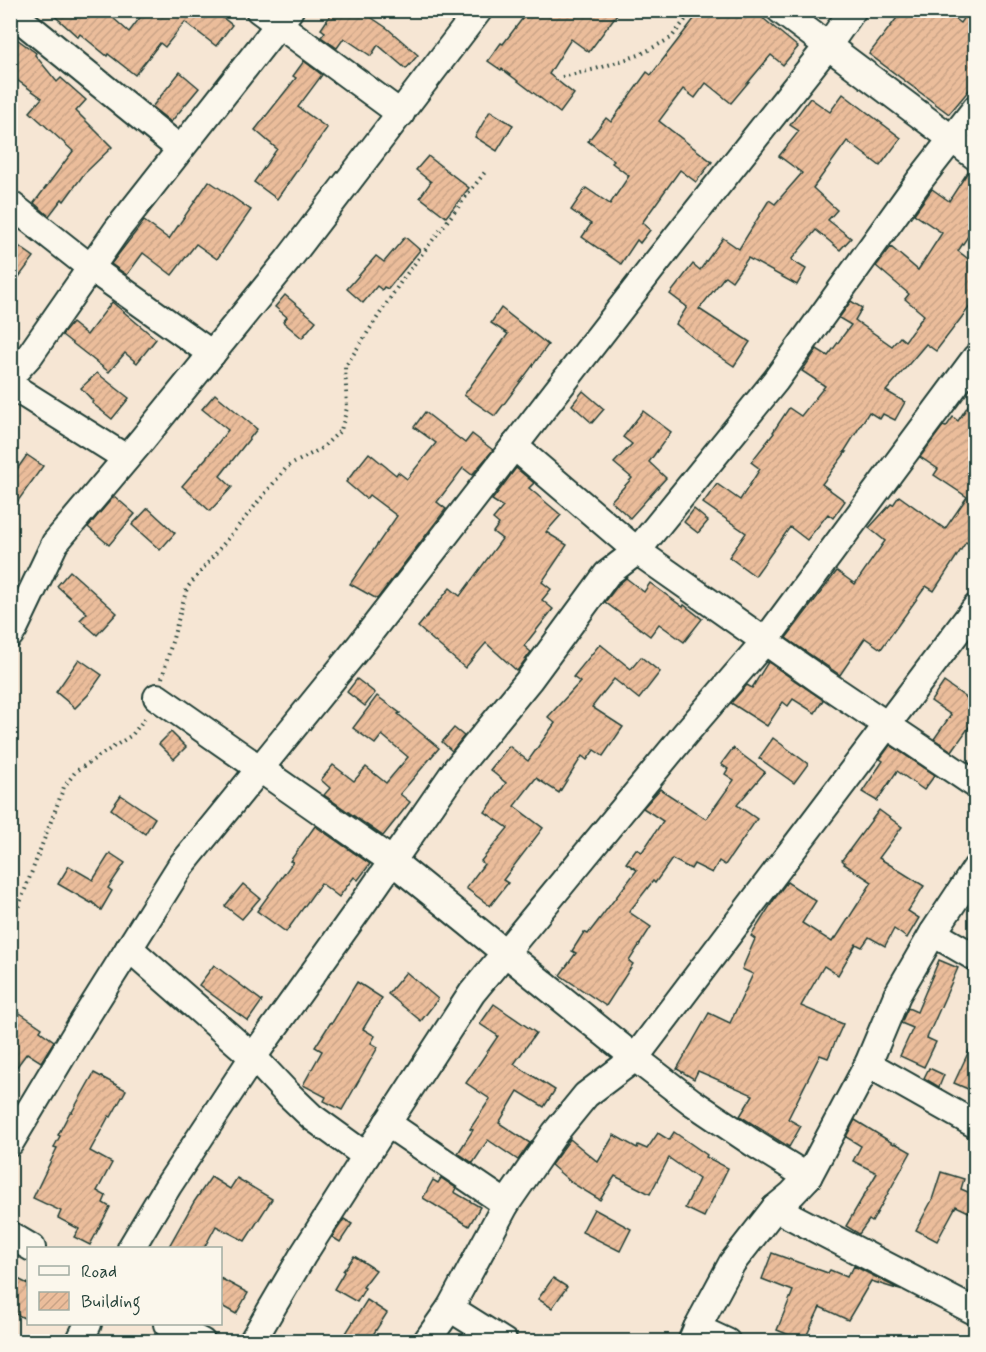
<svg xmlns="http://www.w3.org/2000/svg" width="986" height="1352" font-family="Mynerve,sans-serif">
<style>
.building{fill:url(#building-hatch);stroke:#1f3d34;stroke-width:1.5}
.lines{fill:none;stroke-linecap:round;stroke-linejoin:round}
.minor-casing{stroke:#1f3d34;stroke-width:30}
.path{stroke:#1f3d34;stroke-width:4;stroke-dasharray:1.5 4.5;stroke-linecap:butt}
.minor{stroke:#fbf7ec;stroke-width:26}
</style>
<defs>
<pattern id="building-hatch" width="6" height="6" patternUnits="userSpaceOnUse" patternTransform="scale(1.5)"><rect width="6" height="6" fill="#ebbd9b"/><path d="M-1 1l2-2M0 6l6-6M5 7l2-2" fill="none" stroke="#c9a386"/></pattern>
</defs>
<rect width="100%" height="100%" fill="#f6e6d4"/>
<filter id="ink" filterUnits="userSpaceOnUse"><feTurbulence type="fractalNoise" baseFrequency=".0167" numOctaves="2"/><feDisplacementMap in="SourceGraphic" scale="12" xChannelSelector="R" yChannelSelector="G"/><feConvolveMatrix kernelMatrix="1 2 1 2 8 2 1 2 1" color-interpolation-filters="sRGB"/></filter>
<g filter="url(#ink)">
<!-- building -->
<g class="building">
<polygon points="48,10 104,10 129,32 146,10 213,10 232,25 216,46 185,22 165,47 160,43 135,75 108,54 107,56 80,34 78,37"/>
<polygon points="334,10 360,10 387,28 418,55 406,69 378,45 371,56 344,38 337,48 321,37 325,32 321,29"/>
<polygon points="529,10 620,10 589,52 571,39 549,74 574,94 560,113 502,69 501,70 488,61 501,43 503,44"/>
<polygon points="701,10 753,10 798,47 783,65 771,55 731,103 706,83 695,98 683,89 659,121 712,162 696,182 680,170 642,223 650,230 640,243 637,240 621,264 582,237 591,224 571,210 586,188 610,204 629,176 612,163 614,161 588,141 606,118 611,122 647,72 651,75"/>
<polygon points="903,10 943,10 960,23 969,10 975,10 975,83 949,114 869,54"/>
<polygon points="10,34 36,53 35,55 57,82 61,78 86,100 76,111 112,147 84,174 64,201 62,199 49,216 34,203 73,151 30,112 42,98 10,75"/>
<polygon points="304,61 322,75 298,107 327,128 277,199 254,182 277,149 255,130 296,78 293,76"/>
<polygon points="180,72 199,88 171,122 152,107"/>
<polygon points="843,94 901,138 880,166 847,141 813,188 837,210 828,220 851,238 840,250 816,230 791,260 806,269 797,285 748,258 732,281 725,276 699,309 750,342 734,366 701,344 676,324 687,307 670,294 693,264 700,270 723,238 739,249 769,200 775,204 802,173 779,156 799,131 790,125 810,98 830,112"/>
<polygon points="490,111 513,125 497,151 475,137"/>
<polygon points="428,156 469,188 446,217 420,197 431,182 416,170"/>
<polygon points="969,170 975,172 975,226 958,251 975,264 975,300 936,351 926,344 886,391 905,402 895,420 883,414 880,419 869,412 844,452 846,452 822,484 845,501 833,518 828,514 807,540 790,527 755,576 729,557 746,533 703,503 717,484 740,500 760,469 751,462 774,433 773,432 789,408 801,416 825,386 802,371 817,349 828,356 851,325 839,318 851,301 862,308 855,320 892,346 900,337 905,341 924,315 905,299 909,294 876,266 891,247 918,270 942,233 914,214 932,189 949,201"/>
<polygon points="209,181 251,210 217,259 196,244 172,275 143,253 127,275 111,264 144,221 169,239"/>
<polygon points="405,237 420,250 388,289 384,287 382,290 377,286 363,303 347,289 376,256 384,262"/>
<polygon points="10,240 34,257 10,289"/>
<polygon points="285,295 316,321 302,338 283,322 287,317 275,307"/>
<polygon points="112,302 156,339 137,363 125,353 109,372 62,335 72,323 87,335"/>
<polygon points="501,308 548,345 495,416 464,395 508,334 491,323"/>
<polygon points="97,373 129,398 112,419 92,403 93,401 81,388"/>
<polygon points="583,391 604,409 592,423 572,405"/>
<polygon points="215,394 257,429 220,476 232,487 210,511 182,486 207,457 228,430 202,409"/>
<polygon points="975,395 975,548 966,542 934,591 926,586 881,649 865,638 840,675 786,638 837,571 855,584 885,541 869,528 891,504 893,505 899,496 945,529 967,497 934,475 938,469 920,457 943,426 946,427 953,417 958,421"/>
<polygon points="643,411 671,432 649,462 666,478 630,518 611,501 632,478 614,463 632,444 623,437"/>
<polygon points="425,412 465,443 472,434 493,450 472,475 463,468 437,502 446,509 377,599 350,584 397,516 369,495 366,499 346,482 369,453 396,475 398,472 407,479 436,443 414,427"/>
<polygon points="27,455 43,466 10,512 10,479"/>
<polygon points="516,468 534,483 529,488 561,515 546,532 567,545 542,582 551,589 542,600 553,609 524,646 531,652 517,671 486,643 465,668 418,627 450,588 460,596 502,539 493,532 499,524 493,519 503,507 492,500"/>
<polygon points="114,496 135,514 109,545 88,527"/>
<polygon points="148,508 175,533 160,550 132,525"/>
<polygon points="694,509 708,521 698,533 684,522"/>
<polygon points="70,571 117,613 97,635 80,620 87,613 57,586"/>
<polygon points="626,578 644,592 650,583 683,607 684,605 702,619 684,642 659,624 650,636 605,602 618,585"/>
<polygon points="600,644 631,669 641,657 660,672 639,699 614,679 592,707 623,727 603,756 594,750 587,760 582,756 559,793 536,778 514,806 543,828 503,880 508,883 490,906 466,888 484,864 481,861 508,828 485,812 506,783 490,770 509,746 528,761 555,723 548,717 580,682 573,677"/>
<polygon points="79,659 102,675 88,695 75,708 56,692"/>
<polygon points="768,662 823,700 815,713 793,699 788,706 783,702 767,726 731,703 747,685 752,688"/>
<polygon points="357,679 375,693 365,706 347,692"/>
<polygon points="944,682 975,704 975,731 969,727 952,751 934,739 951,715 931,701"/>
<polygon points="377,696 400,713 398,714 439,748 400,794 410,802 383,836 324,795 330,788 321,780 333,765 354,781 366,767 386,783 408,757 382,735 375,744 353,728"/>
<polygon points="454,728 464,736 452,751 442,742"/>
<polygon points="171,732 186,747 174,759 159,744"/>
<polygon points="773,738 808,764 794,783 759,758"/>
<polygon points="890,745 935,775 924,790 897,771 877,801 862,792 883,761 880,759"/>
<polygon points="733,748 765,772 737,805 757,819 725,865 719,861 712,873 694,864 691,869 672,859 655,883 653,881 629,912 651,927 629,961 633,964 606,1006 560,975 576,953 572,951 584,932 588,934 637,870 626,863 636,849 642,852 663,821 643,808 660,789 706,819 734,780 725,774 728,769 721,764"/>
<polygon points="121,795 155,818 145,834 111,809"/>
<polygon points="879,810 902,827 879,858 924,886 908,911 919,918 907,938 894,929 885,946 869,937 862,947 856,944 838,975 824,966 801,1006 843,1024 828,1058 820,1055 788,1119 801,1126 789,1147 740,1116 753,1095 698,1071 694,1079 677,1069 709,1013 730,1023 753,974 742,969 755,939 751,936 775,898 787,882 816,901 802,923 832,942 835,937 836,938 872,882 844,864 845,863 842,860"/>
<polygon points="315,826 370,864 358,880 354,877 339,897 321,883 286,932 257,911 293,862 290,861"/>
<polygon points="110,853 125,863 108,888 112,891 101,910 92,902 91,903 58,884 69,866 93,880"/>
<polygon points="243,884 260,898 242,919 225,906"/>
<polygon points="939,960 958,968 927,1038 936,1042 924,1067 900,1056 913,1028 901,1023 908,1008 917,1012"/>
<polygon points="214,965 262,1001 248,1021 199,985"/>
<polygon points="406,972 438,999 421,1021 388,994"/>
<polygon points="357,982 382,998 363,1029 375,1036 371,1043 378,1047 342,1110 324,1101 326,1097 303,1085 322,1051 315,1047 331,1022 332,1023"/>
<polygon points="494,1004 536,1033 514,1064 555,1090 544,1107 518,1091 499,1123 530,1143 518,1160 488,1140 473,1163 458,1153 473,1130 470,1129 490,1099 466,1083 498,1036 480,1024"/>
<polygon points="20,1013 42,1028 40,1031 54,1041 41,1062 27,1053 10,1076 10,1028"/>
<polygon points="975,1038 975,1092 954,1083"/>
<polygon points="929,1068 944,1075 939,1087 924,1078"/>
<polygon points="94,1073 126,1090 111,1117 109,1116 90,1151 112,1163 97,1191 106,1196 103,1203 110,1207 90,1245 74,1237 79,1229 58,1218 61,1211 33,1198 57,1148 54,1147 60,1136 58,1135 70,1112 72,1112"/>
<polygon points="855,1120 894,1144 895,1143 911,1152 872,1222 869,1220 859,1234 846,1226 877,1173 853,1161 861,1146 846,1137"/>
<polygon points="674,1132 707,1155 706,1157 728,1168 704,1217 685,1208 699,1179 669,1158 650,1194 615,1176 600,1200 572,1183 551,1165 570,1139 598,1162 614,1135 637,1148 638,1145 647,1149 658,1133 669,1140"/>
<polygon points="941,1172 964,1179 961,1189 975,1195 975,1215 956,1206 937,1241 916,1230 932,1200"/>
<polygon points="211,1177 230,1189 237,1178 272,1199 245,1241 216,1226 204,1248 168,1248 194,1202"/>
<polygon points="441,1178 456,1188 454,1192 480,1207 469,1226 423,1198 433,1180 438,1183"/>
<polygon points="594,1209 631,1229 620,1251 582,1232"/>
<polygon points="344,1219 352,1224 340,1242 332,1237"/>
<polygon points="772,1253 828,1273 830,1270 847,1277 849,1272 851,1272 854,1266 903,1291 871,1281 848,1320 820,1307 804,1341 777,1330 793,1291 762,1279"/>
<polygon points="354,1256 376,1270 363,1287 365,1288 357,1302 334,1289 344,1272 343,1271"/>
<polygon points="10,1275 28,1284 28,1320 10,1311"/>
<polygon points="220,1278 248,1293 236,1314 220,1305"/>
<polygon points="553,1278 567,1287 552,1308 538,1299"/>
<polygon points="367,1300 387,1313 369,1341 341,1341"/>
</g>
<g class="lines">
<!-- minor casing -->
<g class="minor-casing">
<g id="minor">
<polyline points="259,10 401,114"/>
<polyline points="780,10 976,157"/>
<polyline points="10,11 180,149"/>
<polyline points="10,204 91,268 212,354"/>
<polyline points="10,377 30,355 117,230 290,10"/>
<polyline points="10,385 126,458"/>
<polyline points="514,446 637,551 820,680 976,785"/>
<polyline points="10,635 14,629 55,543 142,440 288,260 479,10"/>
<polyline points="157,697 392,861 635,1058 692,1102 753,1143 808,1177"/>
<polyline points="933,933 976,958"/>
<polyline points="129,948 253,1057 285,1091 312,1117 366,1156"/>
<polyline points="868,1064 976,1125"/>
<polyline points="387,1123 506,1204"/>
<polyline points="10,1143 79,1028 180,867 361,644 652,268 827,47 853,10"/>
<polyline points="775,1208 976,1312"/>
<polyline points="10,1235 32,1248"/>
<polyline points="131,1248 168,1186 253,1057 364,902 457,768 529,680 607,574 637,551 776,380 919,181 976,108"/>
<polyline points="450,1308 504,1342"/>
<polyline points="167,1324 202,1342"/>
<polyline points="697,1328 727,1342"/>
<polyline points="79,1342 88,1324"/>
<polyline points="252,1342 303,1255 366,1156 472,993 685,734 765,641 976,357"/>
<polyline points="426,1342 450,1308 506,1204 555,1133 586,1095 635,1058 887,725 976,607"/>
<polyline points="691,1342 697,1328 732,1263 775,1208 792,1194 808,1177 868,1064 897,995 933,933 976,868"/>
</g>
</g>
<!-- path -->
<g class="path">
<polyline points="562,77 596,69 639,55 671,38 693,10"/>
<polyline points="162,678 187,588 287,467 322,448 341,430 347,408 345,367 402,280 485,172"/>
<polyline points="10,929 64,787 76,771 132,735 146,717"/>
</g>
<!-- minor -->
<use href="#minor" class="minor"/>
</g>
</g>
<!-- margin -->
<rect width="986" height="1352" fill="none" stroke="#fbf7ec" stroke-width="36"/>
<rect x="18" y="18" width="950" height="1316" fill="none" stroke="#1f3d34" stroke-width="2" filter="url(#ink)"/>
<!-- legend -->
<rect x="27" y="1247" width="195" height="78" fill="#fbf7ec" stroke="#a3ada2" stroke-width="1.5"/>
<rect x="39" y="1266" width="30" height="9" fill="#fbf7ec" stroke="#a3ada2" stroke-width="1.5"/>
<text x="81" y="1277" font-size="18" fill="#1f3d34">Road</text>
<rect x="39" y="1292" width="30" height="18" fill="url(#building-hatch)" stroke="#a3ada2" stroke-width="1.5"/>
<text x="81" y="1307" font-size="18" fill="#1f3d34">Building</text>
</svg>
